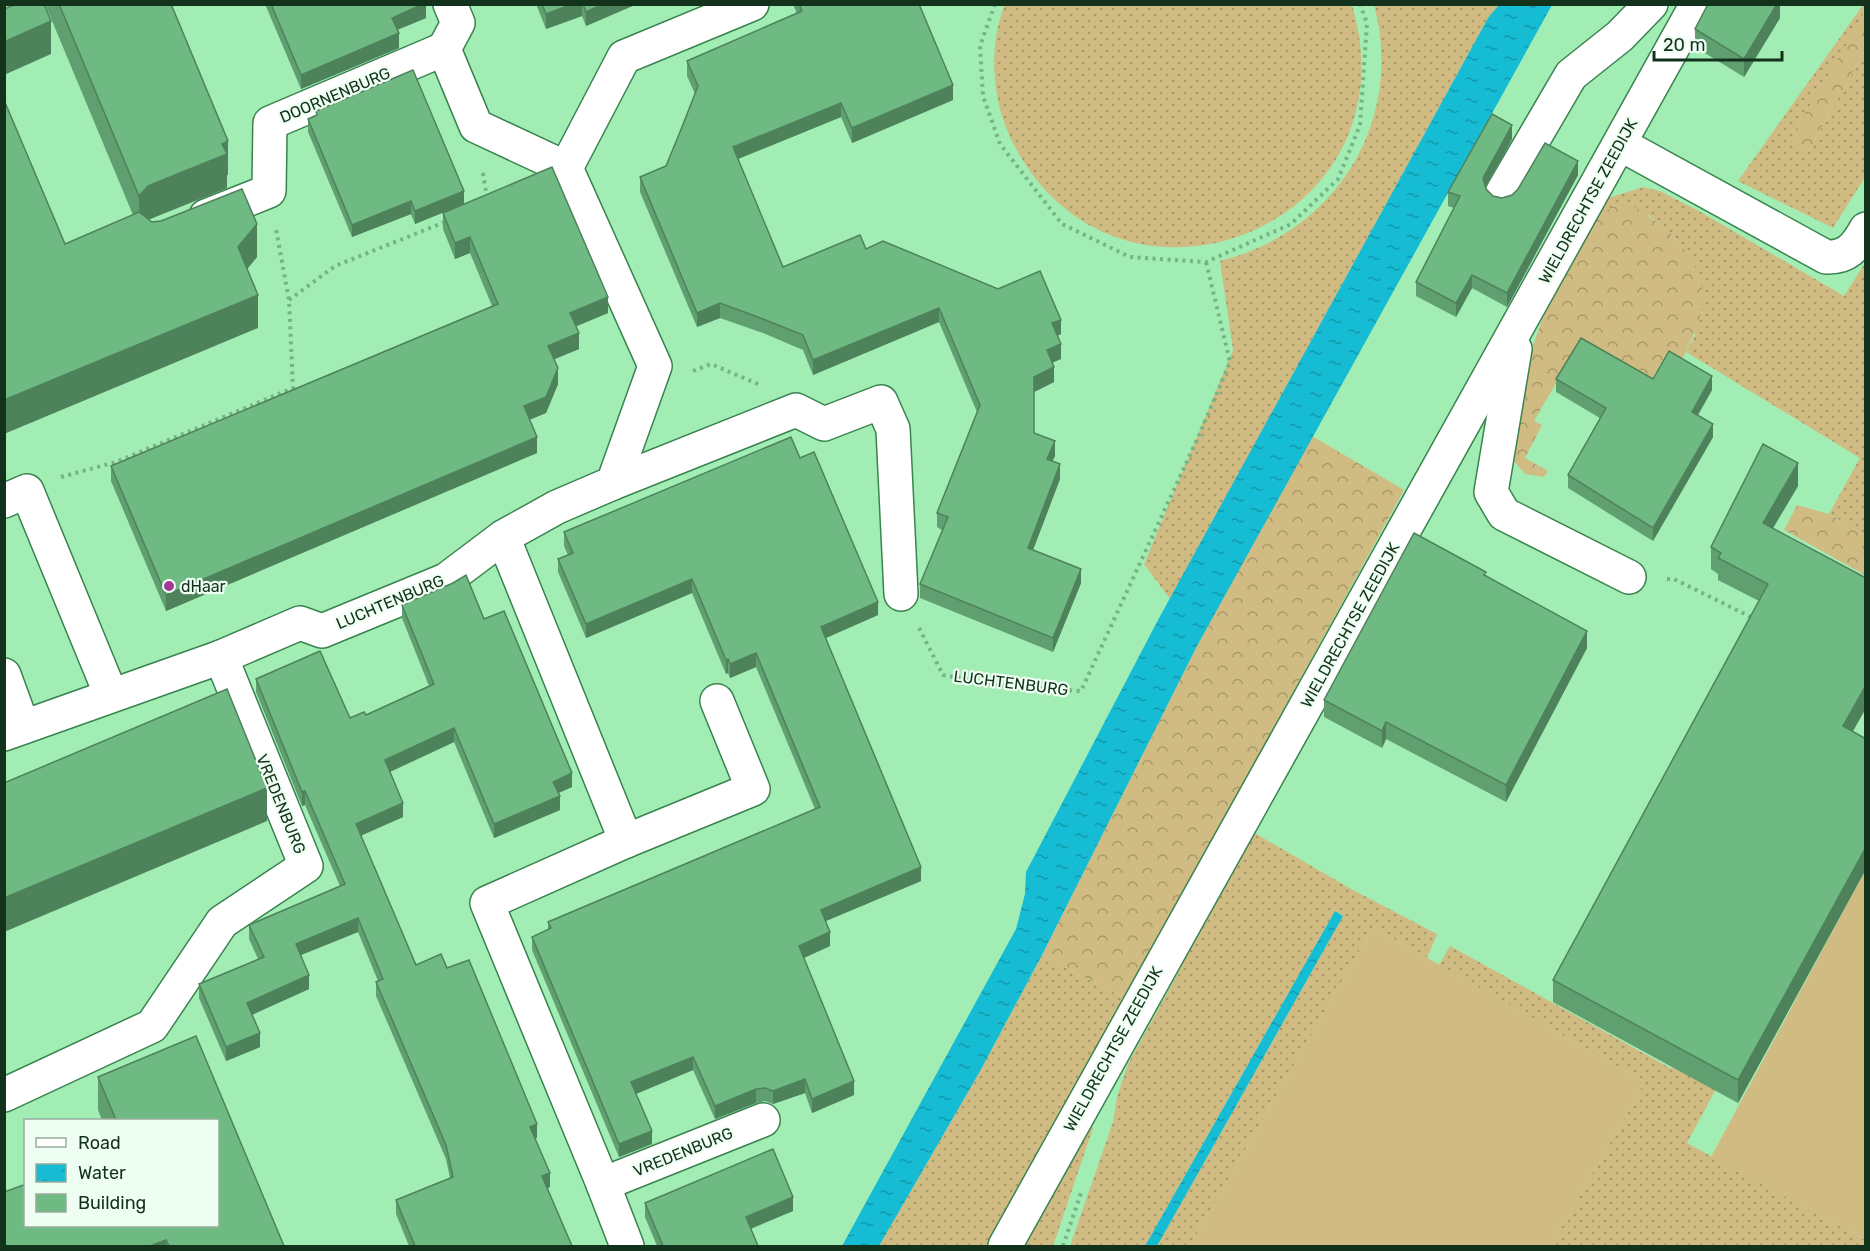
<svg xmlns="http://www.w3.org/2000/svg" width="1870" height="1251" font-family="Rubik,sans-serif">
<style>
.grass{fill:url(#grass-dots)}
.forest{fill:url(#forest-crowns)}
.pitch{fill:#d0bc83}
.water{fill:url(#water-ripples)}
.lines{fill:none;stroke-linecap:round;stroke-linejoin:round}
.minor-casing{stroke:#39834f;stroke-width:36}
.path{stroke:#76b385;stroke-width:4;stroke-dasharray:3 4.5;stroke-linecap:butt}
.minor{stroke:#fff;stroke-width:33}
.wall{fill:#5f9f70}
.shaded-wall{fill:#4e825b}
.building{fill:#6fb982;stroke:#4e825b;stroke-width:1.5}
.poi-dot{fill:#a2389a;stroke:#effef2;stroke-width:2}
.labels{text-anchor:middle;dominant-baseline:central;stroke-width:4.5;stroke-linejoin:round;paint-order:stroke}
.street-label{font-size:16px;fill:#13321c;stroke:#effef2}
.poi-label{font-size:16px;fill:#13321c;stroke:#effef2;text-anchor:start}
</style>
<defs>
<pattern id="grass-dots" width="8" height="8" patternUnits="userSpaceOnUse" patternTransform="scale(1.5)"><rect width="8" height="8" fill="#d0bc83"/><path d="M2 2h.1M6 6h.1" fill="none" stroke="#a8996a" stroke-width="1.8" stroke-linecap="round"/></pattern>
<pattern id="forest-crowns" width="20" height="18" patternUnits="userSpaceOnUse" patternTransform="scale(1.5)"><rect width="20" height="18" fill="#d0bc83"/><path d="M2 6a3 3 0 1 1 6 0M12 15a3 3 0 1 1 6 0" fill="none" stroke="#a8996a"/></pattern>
<pattern id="water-ripples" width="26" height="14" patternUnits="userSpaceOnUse" patternTransform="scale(1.5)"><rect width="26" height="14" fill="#15bcd4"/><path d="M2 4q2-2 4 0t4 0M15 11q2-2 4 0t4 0" fill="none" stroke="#1299ab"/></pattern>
</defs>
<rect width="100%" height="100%" fill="#a2edb4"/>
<!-- grass -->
<g class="grass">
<path d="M1005 4 1352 5C1419 230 1111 348 1010 137 992 99 988 45 1005 4Z"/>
<path d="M1374 5H1499L1488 18 1170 599 1144 564 1233 350 1220 261C1336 232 1405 121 1374 5Z"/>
<path d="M1863 5H1865C1865 30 1809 108 1793 134L1794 143 1804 152 1810 148 1865 50V177L1833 228 1738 181Z"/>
<polygon points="1643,187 1660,191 1699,211 1844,296 1865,263 1865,535 1829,514 1860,458 1686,352 1695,335 1677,240 1649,215 1592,218 1605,199"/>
<polygon points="1822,797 1723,1076 1687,1143 1865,1240 1865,1246 1551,1246 1645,1082 1439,965 1450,946 1672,1069"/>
<polygon points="1251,831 1353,890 1437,934 1427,958 1373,927 1190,1246 1157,1246 1343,916 1335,911 1145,1246 1070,1246 1113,1122 1117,1097 1128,1064 1181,968 1184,950"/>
<polygon points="1042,955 1130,1001 993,1246 879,1246 979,1073"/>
<polygon points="1089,1124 1093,1128 1053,1246 1020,1246"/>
</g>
<!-- forest -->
<g class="forest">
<polygon points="1865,13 1865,50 1810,148 1804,152 1794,143 1793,134"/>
<path d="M1632 205C1663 224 1701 255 1703 296 1703 319 1691 341 1681 361L1667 353 1649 384 1580 342 1534 421 1542 425 1525 458 1548 471 1544 477 1525 474 1510 457 1528 359 1557 278 1592 218 1615 206Z"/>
<polygon points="1312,436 1404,490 1234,800 1130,1001 1042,955 1197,646"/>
<polygon points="1797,505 1829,514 1865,535 1865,575 1784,530"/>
</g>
<!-- pitch -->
<g class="pitch">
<polygon points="1865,871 1865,1240 1711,1157"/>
<polygon points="1373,927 1645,1082 1551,1246 1190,1246"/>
</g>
<!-- water -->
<g class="water">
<polygon points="1499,5 1552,5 1197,646 1042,955 979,1073 879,1246 842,1246 1016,929 1025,894 1026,872 1158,620 1488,18"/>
<polygon points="1335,911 1343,916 1157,1246 1145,1246"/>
</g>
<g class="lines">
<!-- minor casing -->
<g class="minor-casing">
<g id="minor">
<path d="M1620 144 1826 257C1847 258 1856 247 1866 229"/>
<polyline points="566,168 624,57 752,4"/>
<polyline points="1502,193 1571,75 1620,36 1651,4"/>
<polyline points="206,216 269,191 270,123 444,49"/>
<polyline points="1515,349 1491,492 1504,514 1629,577"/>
<polyline points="613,483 796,410 824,424 881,402 893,429 901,594"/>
<polyline points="4,501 27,491 111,695"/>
<polyline points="503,537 626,841 487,903 603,1184 763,1120"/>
<polyline points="221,657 300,623 322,631 446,580 503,537 557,507 613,483 655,366 566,168 476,126 444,49 458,23 450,4"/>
<polyline points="4,675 23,727"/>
<polyline points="4,734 221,657 306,866 222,922 152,1026 4,1095"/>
<polyline points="626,841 753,789 717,701"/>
<polyline points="603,1184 627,1246"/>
<polyline points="1005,1246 1697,4"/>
</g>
</g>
<!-- path -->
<g class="path">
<polyline points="995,4 980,46 983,96 1000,144 1062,224 1130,257 1206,262 1291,224 1338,179 1360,125 1367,23 1360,4"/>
<polyline points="483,173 487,198"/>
<polyline points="289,300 335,266 445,222"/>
<polyline points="693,371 711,364 758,384"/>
<polyline points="61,477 116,462 293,388 289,300 276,229"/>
<polyline points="1667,579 1674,579 1755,619"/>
<polyline points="919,628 943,675 1005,686 1081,691 1201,431 1230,362 1206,262"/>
<polyline points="1063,1246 1081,1193"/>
</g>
<!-- minor -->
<use href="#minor" class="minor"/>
</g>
<!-- wall -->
<g class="wall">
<polygon points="45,4 171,4 228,175 227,175 227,188 148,219 152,222 257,257 247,269 258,328 65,244 133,215"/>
<polygon points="265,4 426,4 426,18 397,30 399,48 301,89"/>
<polygon points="536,4 637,4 586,26 582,16 546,29"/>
<polygon points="793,4 919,4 953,100 852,143 841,117 738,159 783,267 866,249 1061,334 1057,336 1061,359 1052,362 1054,382 1034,392 1034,433 1055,456 1052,461 1060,479 1033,550 1081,583 1053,652 920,598 920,584 942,530 937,527 937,513 977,412 939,322 813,375 803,350 763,333 720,318 697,327 640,192 640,177 666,166 695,94 687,76 687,61 797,14"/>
<polygon points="1780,4 1780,18 1744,77 1695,47 1695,29"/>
<polygon points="316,111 464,204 415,224 411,214 352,237 308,132 308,119 316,116"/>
<polygon points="1512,139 1486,188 1493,196 1502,198 1578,175 1507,307 1472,288 1456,317 1416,296 1416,282 1454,208 1448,206 1448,192"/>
<polygon points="443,213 608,313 576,326 579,349 554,359 558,384 546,413 529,420 537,453 166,611 111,481 111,466 492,306 470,253 455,259 443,229"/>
<polygon points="1556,379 1653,379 1712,390 1698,415 1713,437 1653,541 1568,488 1568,475 1600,418 1556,392"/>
<polygon points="800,458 878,615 826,638 921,881 826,921 830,946 804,958 854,1095 812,1113 805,1093 773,1104 765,1101 756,1103 715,1119 693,1070 636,1094 652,1144 619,1157 532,950 532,937 548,930 548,922 815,809 756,667 730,678 728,673 726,674 692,593 586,638 558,572 558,559 568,555 564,546 564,532"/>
<polygon points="1798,486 1773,528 1866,578 1866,708 1852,732 1866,739 1866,869 1738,1103 1553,1002 1553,980 1759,601 1718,580 1718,574 1711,569 1711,547"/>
<polygon points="1486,575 1587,648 1506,802 1386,739 1382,748 1324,717 1324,700"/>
<polygon points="402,605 484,619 572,787 559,793 560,810 494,838 454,742 390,772 403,817 361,835 416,965 447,968 537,1138 535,1138 550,1187 547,1188 572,1246 409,1246 396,1214 396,1200 450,1178 446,1159 376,996 376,982 378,981 358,932 301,955 309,989 252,1015 260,1047 226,1061 199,998 199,984 258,959 249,939 249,925 340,886 305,805 302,806 256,692 256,679 350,718 366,715 429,686 402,618"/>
<polygon points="196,1036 284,1246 4,1246 4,1192 26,1184 26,1226 218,1226 218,1120 102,1120 98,1110 98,1077"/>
<polygon points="645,1203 793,1211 751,1229 758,1246 657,1246 645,1217"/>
</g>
<!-- shaded-wall -->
<g class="shaded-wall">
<polygon points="423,4 426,4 426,18 392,32 392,18"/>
<polygon points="573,4 582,4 582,16 546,29 546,14"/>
<polygon points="603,4 637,4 586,26 586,12"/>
<polygon points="1773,4 1780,4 1780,18 1744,77 1744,59"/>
<polygon points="51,21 51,54 4,75 4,42"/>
<polygon points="399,33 399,48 301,89 301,75"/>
<polygon points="953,85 953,100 852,143 852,128"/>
<polygon points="841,103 841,117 733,161 733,147"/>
<polygon points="1512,125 1512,139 1483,192 1483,178"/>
<polygon points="228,141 228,175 227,175 227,188 148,220 139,229 139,196 148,186"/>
<polygon points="1578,161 1578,175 1507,307 1507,293"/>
<polygon points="464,191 464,204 415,224 415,211"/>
<polygon points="411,201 411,214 352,237 352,225"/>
<polygon points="257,224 257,257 238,280 238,247"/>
<polygon points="470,237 470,253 455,259 455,243"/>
<polygon points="1472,275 1472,288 1456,317 1456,303"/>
<polygon points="258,295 258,328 4,434 4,400"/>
<polygon points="608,297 608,313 570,329 570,313"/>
<polygon points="720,303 720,318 697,327 697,313"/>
<polygon points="939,308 939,322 813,375 813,360"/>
<polygon points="1061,320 1061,334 1052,338 1052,323"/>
<polygon points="579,333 579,349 548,362 548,346"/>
<polygon points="1061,344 1061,359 1047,365 1047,350"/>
<polygon points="1054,367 1054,382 1034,392 1034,377"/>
<polygon points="558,368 558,384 546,413 524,422 524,406"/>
<polygon points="1712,376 1712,390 1692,425 1692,412"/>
<polygon points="1713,424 1713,437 1653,541 1653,528"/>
<polygon points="537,437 537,453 166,611 166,595"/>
<polygon points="1055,441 1055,456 1047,473 1047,459"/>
<polygon points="1798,463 1798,486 1763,545 1763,523"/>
<polygon points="1060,464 1060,479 1028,563 1028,548"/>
<polygon points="1081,569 1081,583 1053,652 1053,638"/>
<polygon points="692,579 692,593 586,638 586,624"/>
<polygon points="878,602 878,615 821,640 821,627"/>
<polygon points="1587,631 1587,648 1506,802 1506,785"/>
<polygon points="756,653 756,667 730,678 730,664"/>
<polygon points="728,659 728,673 726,674 726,660"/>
<polygon points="1866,685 1866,708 1843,749 1843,726"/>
<polygon points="1386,722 1386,739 1382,748 1382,731"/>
<polygon points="454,728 454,742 385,774 385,760"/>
<polygon points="572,773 572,787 553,795 553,782"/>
<polygon points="267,788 267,821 4,932 4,898"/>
<polygon points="305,791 305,805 302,806 302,792"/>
<polygon points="560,796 560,810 494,838 494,824"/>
<polygon points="403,803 403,817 356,838 356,824"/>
<polygon points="1866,847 1866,869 1738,1103 1738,1080"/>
<polygon points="921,867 921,881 821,923 821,910"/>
<polygon points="358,918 358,932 296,957 296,944"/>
<polygon points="830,932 830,946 799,960 799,946"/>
<polygon points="309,975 309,989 247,1017 247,1003"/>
<polygon points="260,1033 260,1047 226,1061 226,1047"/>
<polygon points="693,1057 693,1070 631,1096 631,1082"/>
<polygon points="805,1079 805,1093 773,1104 773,1091"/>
<polygon points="854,1081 854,1095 812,1113 812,1099"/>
<polygon points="756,1089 756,1103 715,1119 715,1106"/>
<polygon points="537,1124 537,1138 530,1141 530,1127"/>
<polygon points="652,1131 652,1144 619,1157 619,1144"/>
<polygon points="550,1173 550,1187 542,1190 542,1176"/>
<polygon points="793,1197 793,1211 746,1230 746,1217"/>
<polygon points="166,1240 166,1246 150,1246"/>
</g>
<!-- building -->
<g class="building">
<polygon points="16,4 44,4 51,21 4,42 4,9"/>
<polygon points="59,4 171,4 228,141 222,144 227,154 148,186 139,196"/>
<polygon points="271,4 423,4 392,18 399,33 301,75"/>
<polygon points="542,4 573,4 546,14"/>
<polygon points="583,4 603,4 586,12"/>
<polygon points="799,4 919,4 953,85 852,128 841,103 733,147 783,267 860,235 866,249 883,241 998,289 1040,271 1061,320 1052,323 1061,344 1047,350 1054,367 1034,377 1034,433 1055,441 1047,459 1060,464 1028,548 1081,569 1053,638 920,584 948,517 937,513 980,405 939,308 813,360 803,335 763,319 720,303 697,313 640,177 666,166 682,127 698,86 687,61 802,11"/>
<polygon points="1708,4 1777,4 1744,59 1695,29"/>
<polygon points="413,70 464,191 415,211 411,201 352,225 308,119 317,115 316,111"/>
<polygon points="4,100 65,244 139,212 152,222 161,221 242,189 257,224 238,247 258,295 4,400"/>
<polygon points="1492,114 1512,125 1483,178 1486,189 1493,196 1502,198 1512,195 1518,189 1545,143 1578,161 1507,293 1472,275 1456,303 1416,282 1460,196 1448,192"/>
<polygon points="552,167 608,297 570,313 579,333 548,346 558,368 546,397 524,406 537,437 166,595 111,466 498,304 470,237 455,243 443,213"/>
<polygon points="1581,338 1653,379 1669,351 1712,376 1692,412 1713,424 1653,528 1568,475 1606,408 1556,379"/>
<polygon points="791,437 800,458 814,452 878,602 821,627 921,867 821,910 830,932 799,946 854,1081 812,1099 805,1079 773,1091 765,1088 756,1089 715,1106 693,1057 631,1082 652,1131 619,1144 532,937 551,928 548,922 820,807 756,653 730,664 728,659 726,660 692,579 586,624 558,559 573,553 564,532"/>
<polygon points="1763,444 1798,463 1763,523 1866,578 1866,685 1843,726 1866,739 1866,847 1738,1080 1553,980 1768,584 1718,558 1721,553 1711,547"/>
<polygon points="1414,533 1486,572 1484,575 1587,631 1506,785 1386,722 1382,731 1324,700"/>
<polygon points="466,575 484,619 504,611 572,773 553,782 560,796 494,824 454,728 385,760 403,803 356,824 416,965 441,954 447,968 469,960 537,1124 530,1127 550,1173 542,1176 572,1246 415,1246 396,1200 453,1177 446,1145 376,982 383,979 358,918 296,944 309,975 247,1003 260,1033 226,1047 199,984 264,957 249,925 345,884 305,791 302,792 256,679 320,651 350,718 364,712 366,715 434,684 402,605 453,583"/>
<polygon points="227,689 267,788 4,898 4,783"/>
<polygon points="196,1036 284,1246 169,1246 166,1240 150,1246 4,1246 4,1192 26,1184 26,1226 218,1226 218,1120 116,1120 98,1077"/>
<polygon points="773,1149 793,1197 746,1217 758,1246 663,1246 645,1203"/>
</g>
<!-- markers -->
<circle class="poi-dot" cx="169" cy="586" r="6"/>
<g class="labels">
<!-- street labels -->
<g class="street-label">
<text transform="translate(335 95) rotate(-23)">DOORNENBURG</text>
<text transform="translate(1588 201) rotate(-61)">WIELDRECHTSE ZEEDIJK</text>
<text transform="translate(390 602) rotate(-23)">LUCHTENBURG</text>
<text transform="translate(1350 625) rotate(-61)">WIELDRECHTSE ZEEDIJK</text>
<text transform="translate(1011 683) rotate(7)">LUCHTENBURG</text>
<text transform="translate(281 804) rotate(68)">VREDENBURG</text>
<text transform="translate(1113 1049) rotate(-61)">WIELDRECHTSE ZEEDIJK</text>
<text transform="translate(683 1152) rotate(-22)">VREDENBURG</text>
</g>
<!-- poi labels -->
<g class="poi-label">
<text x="181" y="586">dHaar</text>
</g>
</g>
<!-- border -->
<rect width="1870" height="1251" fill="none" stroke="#13321c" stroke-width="12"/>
<!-- legend -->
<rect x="24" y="1119" width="195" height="108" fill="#effef2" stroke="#97ac9c" stroke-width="1.5"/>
<rect x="36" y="1138" width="30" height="9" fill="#ffffff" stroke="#97ac9c" stroke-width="1.5"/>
<text x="78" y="1149" font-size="18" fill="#13321c">Road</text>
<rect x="36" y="1164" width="30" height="18" fill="url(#water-ripples)" stroke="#97ac9c" stroke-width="1.5"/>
<text x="78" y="1179" font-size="18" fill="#13321c">Water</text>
<rect x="36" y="1194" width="30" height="18" fill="#6fb982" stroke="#97ac9c" stroke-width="1.5"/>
<text x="78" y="1209" font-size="18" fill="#13321c">Building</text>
<!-- scale -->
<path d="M1654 51v9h128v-9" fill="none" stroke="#13321c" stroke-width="3"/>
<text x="1663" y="51" font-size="18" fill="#13321c" stroke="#effef2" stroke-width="4.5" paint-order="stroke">20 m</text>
</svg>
